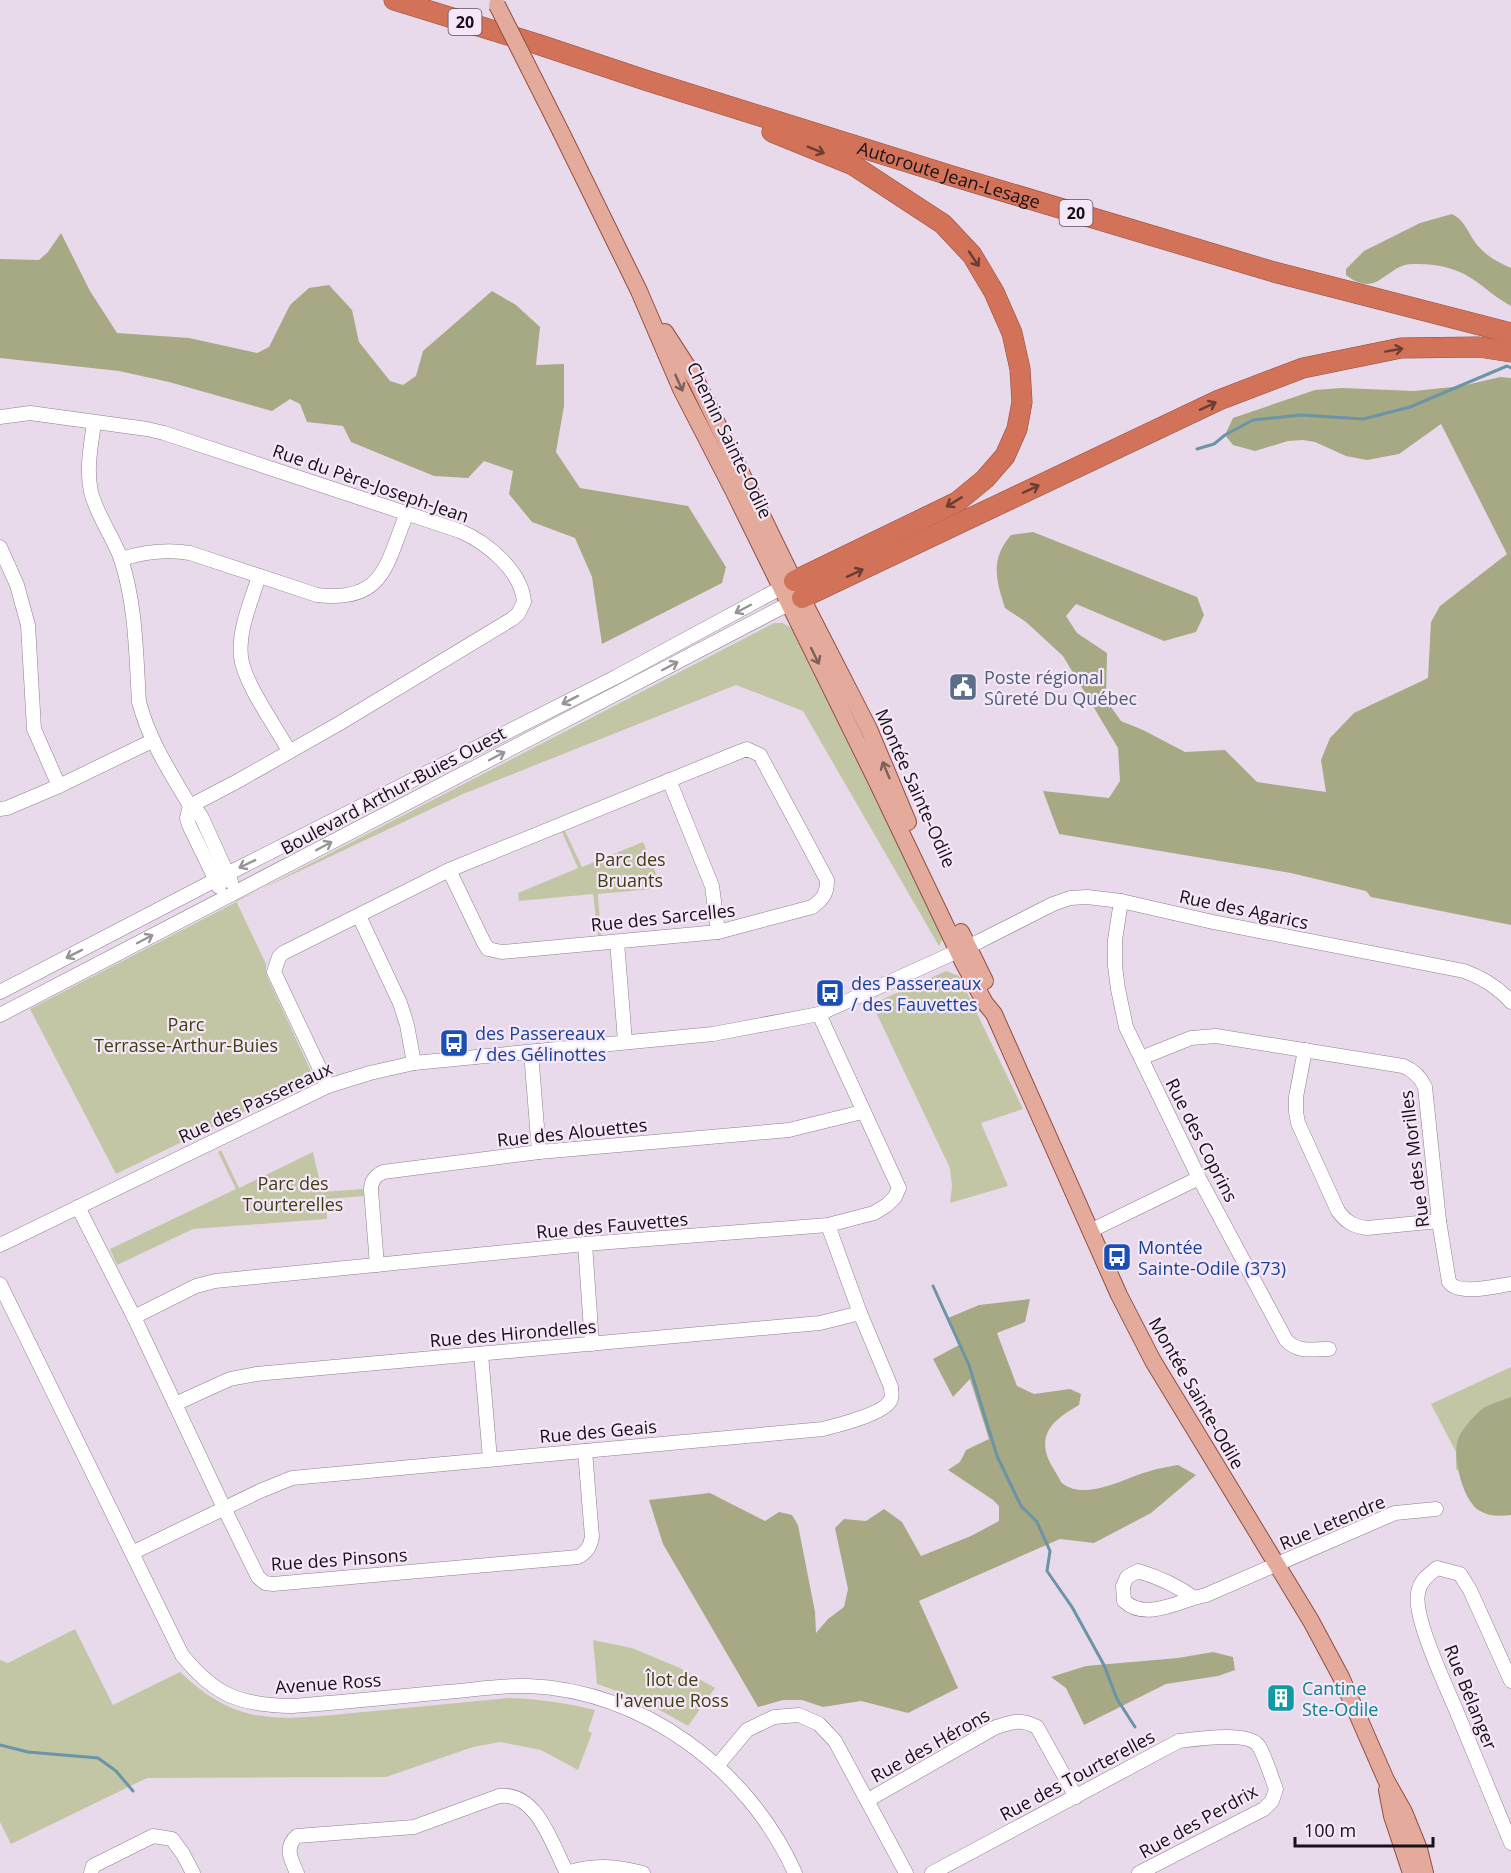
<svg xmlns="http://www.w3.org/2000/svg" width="1511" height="1873" font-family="'Open Sans',sans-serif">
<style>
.green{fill:#c3c6a5}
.forest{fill:#a6a983}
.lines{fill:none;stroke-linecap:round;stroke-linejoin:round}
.stream{stroke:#6b94a6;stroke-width:3}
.minor-casing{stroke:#8d7f8e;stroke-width:15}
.major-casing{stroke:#905041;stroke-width:18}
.highway-casing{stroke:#905041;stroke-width:21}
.minor{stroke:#fff;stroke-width:14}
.major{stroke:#e4aa9b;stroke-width:16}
.highway{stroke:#d27258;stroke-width:20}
.major-bridge-casing{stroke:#905041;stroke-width:18;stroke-linecap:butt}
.major-bridge{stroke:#e4aa9b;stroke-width:16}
.oneway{stroke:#6b3d34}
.oneway2{stroke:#7d5e58}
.oneway3{stroke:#969496}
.labels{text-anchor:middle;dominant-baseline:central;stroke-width:4.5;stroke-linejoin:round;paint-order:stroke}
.shield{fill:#f6e7f8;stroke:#59515a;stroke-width:1.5}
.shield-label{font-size:16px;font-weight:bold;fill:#161116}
.street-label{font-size:18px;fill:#161116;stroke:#f6e7f8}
.service-label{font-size:18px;fill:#4e5e75;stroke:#f6e7f8;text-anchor:start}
.park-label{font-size:18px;fill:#3e3f10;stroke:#f6e7f8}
.transit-label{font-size:18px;fill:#164399;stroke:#f6e7f8;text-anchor:start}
.culture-label{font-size:18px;fill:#0d838f;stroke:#f6e7f8;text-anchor:start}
</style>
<rect width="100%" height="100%" fill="#e9daeb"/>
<!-- green -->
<g class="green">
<polygon points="774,623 783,623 793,629 941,927 942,940 939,946 803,711 736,685 463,794 236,901 266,964 266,974 314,1078 116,1174 30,1009"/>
<polygon points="565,831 582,867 643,842 662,888 598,894 601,936 598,935 593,894 519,901 518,893 578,868 562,832"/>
<polygon points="946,971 959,976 1023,1109 981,1123 1008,1186 950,1203 952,1187 950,1168 872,1004"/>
<polygon points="221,1150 239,1188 313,1152 322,1192 363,1189 364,1196 326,1199 327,1219 193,1229 117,1265 110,1249 236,1189 218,1152"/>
<polygon points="1511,1367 1511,1509 1456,1469 1456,1452 1431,1404"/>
<path d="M75 1629 113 1705 180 1672C200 1691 222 1707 250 1714 287 1722 326 1715 364 1712 412 1707 461 1703 509 1698 539 1699 567 1703 595 1710L588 1731 592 1733 578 1770 541 1750 500 1742 473 1747 386 1777 147 1778 11 1844 0 1822V1660L8 1663Z"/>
<polygon points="593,1640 632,1648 680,1668 715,1688 688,1726 642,1700 597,1684"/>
</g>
<!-- forest -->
<g class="forest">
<path d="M1452 214C1466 221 1469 236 1479 247 1488 257 1499 263 1511 268V306C1498 299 1489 291 1477 282 1459 268 1435 263 1412 264 1385 265 1378 300 1346 275V269L1364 251 1420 223Z"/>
<polygon points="61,233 90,291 117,333 189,338 257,353 269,347 290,305 309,288 329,285 352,310 359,342 390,381 403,385 416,376 423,351 492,291 516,305 540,327 536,365 564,364 564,406 556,452 580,488 688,506 726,567 722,583 602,644 592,577 575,538 532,522 509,494 513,471 484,461 468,478 434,476 351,442 343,426 307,422 300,404 290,399 272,411 169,382 119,371 0,358 0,259 39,260 48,252"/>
<path d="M1500 377 1511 378V925L1371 897 1366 891 1291 873 1059 834 1043 791 1109 798 1120 781 1118 748 1063 656 1026 622 1005 608C996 580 990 559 1011 535L1033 532 1197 597 1204 615 1196 632 1164 641 1076 604 1066 616 1077 633 1107 653 1106 700 1121 721 1143 730 1185 752 1225 750 1257 782 1326 792 1321 760 1330 738 1354 713 1428 678 1431 622 1440 606 1507 554 1441 424 1399 454 1367 460 1346 456 1315 442 1303 440 1288 441 1255 451 1233 445 1225 435 1233 418 1315 390 1342 388 1414 391 1462 386Z"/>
<path d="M1030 1299 1025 1322 997 1333 1017 1386 1034 1394 1070 1389 1081 1394 1079 1405C1061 1416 1041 1427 1046 1452 1048 1462 1057 1473 1061 1482 1083 1503 1127 1477 1150 1471 1159 1468 1169 1467 1178 1465L1196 1475 1151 1513 1094 1543 1060 1539 919 1601 958 1688 908 1713 861 1701 823 1707 802 1700H783L758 1707 663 1544 649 1500 710 1493 765 1521 779 1512 792 1515 798 1525 815 1612 816 1633 828 1619 844 1607 848 1589 835 1528 844 1519 866 1521 884 1509 902 1522 921 1556 971 1536 999 1521V1506L993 1500 948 1470 960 1462 966 1450 989 1439 970 1379 953 1397 933 1359 959 1345 948 1318 979 1305Z"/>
<path d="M1511 1397V1515C1500 1516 1490 1517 1480 1511 1463 1502 1452 1457 1458 1439 1462 1429 1476 1413 1485 1407 1493 1403 1503 1400 1511 1397Z"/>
<polygon points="1213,1652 1233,1657 1235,1670 1218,1676 1166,1684 1084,1725 1066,1688 1051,1677 1086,1666 1178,1658"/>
</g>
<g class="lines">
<!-- stream -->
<g class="stream">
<polyline points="1197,449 1214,444 1225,435 1253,420 1301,415 1363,419 1410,407 1507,366 1511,368"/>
<polyline points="933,1286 969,1365 997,1456 1021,1506 1037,1522 1050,1551 1047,1571 1072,1607 1104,1665 1117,1699 1135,1727"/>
<polyline points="0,1745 28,1752 98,1758 116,1771 133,1791"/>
</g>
<!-- minor casing -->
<g class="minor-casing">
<g id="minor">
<path d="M0 417 30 413 147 429 164 433 460 531C486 542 522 571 524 602L518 614 512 619 340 723 236 782 190 806"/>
<path d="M94 423C91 445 86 469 91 492 97 516 113 536 121 559 136 605 136 654 139 702 149 740 170 772 190 806L198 812 202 818 231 882"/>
<polyline points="0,547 17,585 28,625 34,729 59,786"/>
<path d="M121 559C144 552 166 549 190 553L317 595C385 603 386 564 407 513"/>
<path d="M259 576C251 602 238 630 241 657 244 683 276 727 289 751"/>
<polyline points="669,780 712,886 718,932"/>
<polyline points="190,806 187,818 189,825 219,887"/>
<polyline points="0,809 7,808 59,786 152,741"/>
<path d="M1121 901 1115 940V966L1118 989 1126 1027 1199 1178 1286 1340C1298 1353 1312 1349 1329 1349"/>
<polyline points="359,916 400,1003 407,1025 414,1063"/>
<polyline points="617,942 625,1041"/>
<polyline points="0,992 227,874 616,677 790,583"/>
<polyline points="0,1015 796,600"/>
<path d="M1305 1050 1296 1097V1112L1298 1123 1338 1211C1346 1222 1353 1226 1367 1228L1439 1221"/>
<polyline points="531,1052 539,1152"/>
<path d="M1141 1058 1191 1038 1216 1036 1403 1066C1413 1070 1420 1076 1425 1087L1439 1221 1449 1282C1459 1296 1495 1286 1511 1284"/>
<path d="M328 1086 274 972 279 957 283 953 449 870 739 752 747 749 760 755 827 880C827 894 823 899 812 907L718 932 502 952 488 949 484 943 449 870"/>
<path d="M78 1207 134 1317 224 1508 258 1577 265 1583 273 1584 578 1557C587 1552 590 1547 592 1537L585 1451"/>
<polyline points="1090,1231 1199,1178"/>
<polyline points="585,1244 592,1344"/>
<path d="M0 1245 328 1086 370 1073 414 1063 713 1034 819 1014 978 942 1053 904 1070 898 1087 897 1121 901 1213 922 1464 971C1483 978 1498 987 1511 1002"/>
<path d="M377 1265 371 1190C371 1181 375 1176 383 1172L539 1152 789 1130 862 1112"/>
<path d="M0 1284 182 1655C215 1696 240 1705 292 1706 344 1702 395 1697 446 1692 473 1690 501 1685 528 1686 643 1690 749 1770 795 1873"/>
<polyline points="134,1317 196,1286 215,1281 585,1244 828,1225 874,1213 887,1205 895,1197 899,1188 819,1014"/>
<polyline points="481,1354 490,1459"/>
<polyline points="175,1404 230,1379 256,1374 820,1323 860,1313"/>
<path d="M132 1553 260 1491 292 1478 823 1429C838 1425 883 1414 890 1401 893 1397 891 1392 891 1387L860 1313 828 1225"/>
<path d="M1194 1598C1172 1605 1143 1619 1124 1601L1123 1586 1127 1577 1138 1571C1158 1577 1178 1586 1194 1598L1206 1595 1395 1513 1436 1509"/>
<path d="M1511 1681 1470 1590 1460 1574 1437 1568C1428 1575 1420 1581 1418 1593 1413 1617 1446 1686 1456 1710 1474 1754 1493 1799 1511 1843"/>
<polyline points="717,1766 747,1730 774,1717 799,1715 819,1724 835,1741 906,1873"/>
<path d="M868 1800 996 1727C1013 1722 1020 1718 1037 1727L1076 1797"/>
<polyline points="91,1873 93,1866 153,1836 172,1839 183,1854 193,1873"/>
<path d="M297 1873C291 1860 284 1847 297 1836L414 1827 499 1796C537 1791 552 1845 567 1873"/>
<path d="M567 1873C593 1864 616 1866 643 1873"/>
<path d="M932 1873 1179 1741C1196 1739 1247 1731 1258 1745 1264 1753 1272 1779 1276 1789L1272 1801 1264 1809 1139 1873"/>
</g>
</g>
<!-- major casing -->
<g class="major-casing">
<g id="major">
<polyline points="561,132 639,291 681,389 734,492 875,778 963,962 985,1003 994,1014 1119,1295 1153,1361 1311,1621 1341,1677 1386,1780 1404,1812 1419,1849 1425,1873"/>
<polyline points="665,332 696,380 808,610 869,729 908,822"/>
<polyline points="961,932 985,981"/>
<polyline points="1387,1790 1392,1816 1411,1873"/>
</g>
</g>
<!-- highway casing -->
<g class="highway-casing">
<g id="highway">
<path id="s1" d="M394 0 537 44 645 80 952 176 1274 272 1511 333"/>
<polyline points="772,132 853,165 943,224 972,255 994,292 1012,333 1020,369 1022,402 1017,429 1005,456 985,479 957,502 794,581"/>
<polyline points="802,598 1219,400 1303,368 1401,348 1479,347 1511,352"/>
</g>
</g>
<!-- minor -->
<use href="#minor" class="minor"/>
<!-- major -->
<use href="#major" class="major"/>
<!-- highway -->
<use href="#highway" class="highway"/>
<!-- major-bridge casing -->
<g class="major-bridge-casing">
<polyline id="major-bridge" points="497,5 561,132"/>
</g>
<!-- major-bridge -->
<use href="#major-bridge" class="major-bridge"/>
</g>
<!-- one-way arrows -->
<defs><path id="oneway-shaft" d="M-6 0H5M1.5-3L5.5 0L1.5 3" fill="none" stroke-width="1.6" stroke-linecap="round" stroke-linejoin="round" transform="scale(1.5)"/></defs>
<g class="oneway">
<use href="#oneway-shaft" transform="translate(816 150) rotate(22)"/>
<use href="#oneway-shaft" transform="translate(974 259) rotate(56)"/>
<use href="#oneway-shaft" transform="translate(1394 350) rotate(-10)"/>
<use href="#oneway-shaft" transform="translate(1208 406) rotate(-25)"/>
<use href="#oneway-shaft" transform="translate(1031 489) rotate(-25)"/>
<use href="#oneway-shaft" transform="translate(954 502) rotate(149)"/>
<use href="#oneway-shaft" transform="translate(855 573) rotate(-25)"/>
</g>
<g class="oneway2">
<use href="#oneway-shaft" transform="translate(679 383) rotate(66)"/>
<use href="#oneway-shaft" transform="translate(815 656) rotate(64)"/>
<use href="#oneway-shaft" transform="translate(886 770) rotate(-113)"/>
</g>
<g class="oneway3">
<use href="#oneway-shaft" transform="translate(743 609) rotate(152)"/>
<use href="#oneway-shaft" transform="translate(670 666) rotate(-28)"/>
<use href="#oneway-shaft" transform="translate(570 700) rotate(153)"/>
<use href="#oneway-shaft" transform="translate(497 756) rotate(-28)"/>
<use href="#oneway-shaft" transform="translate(324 846) rotate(-28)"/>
<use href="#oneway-shaft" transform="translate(247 864) rotate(154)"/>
<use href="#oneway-shaft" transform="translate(145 939) rotate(-28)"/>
<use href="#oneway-shaft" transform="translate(74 954) rotate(153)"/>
</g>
<!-- icons -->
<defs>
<g id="civic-square" transform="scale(1.5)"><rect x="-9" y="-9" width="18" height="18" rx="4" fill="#5c6f8a" stroke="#f6e7f8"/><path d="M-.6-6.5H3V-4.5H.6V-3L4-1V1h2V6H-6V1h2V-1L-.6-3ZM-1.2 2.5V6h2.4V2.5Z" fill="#fff"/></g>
<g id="bus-square" transform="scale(1.5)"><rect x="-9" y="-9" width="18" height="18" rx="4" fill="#1a4fb4" stroke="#f6e7f8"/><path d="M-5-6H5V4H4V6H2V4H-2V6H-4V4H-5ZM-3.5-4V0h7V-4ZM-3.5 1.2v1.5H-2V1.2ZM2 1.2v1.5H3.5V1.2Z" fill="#fff"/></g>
<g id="building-square" transform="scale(1.5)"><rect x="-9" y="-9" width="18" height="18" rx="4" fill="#0f9aa8" stroke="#f6e7f8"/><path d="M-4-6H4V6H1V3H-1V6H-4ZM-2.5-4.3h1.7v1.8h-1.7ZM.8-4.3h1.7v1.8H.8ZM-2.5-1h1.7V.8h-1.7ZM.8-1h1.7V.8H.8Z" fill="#fff"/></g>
</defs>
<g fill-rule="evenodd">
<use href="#civic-square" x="963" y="687"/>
<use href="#bus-square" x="830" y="993"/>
<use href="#bus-square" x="454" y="1043"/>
<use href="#bus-square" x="1117" y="1257"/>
<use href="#building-square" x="1281" y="1698"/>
</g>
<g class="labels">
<!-- shield labels -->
<g class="shield">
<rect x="448.5" y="9" width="33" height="26" rx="4.5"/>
<rect x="1059.5" y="200" width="33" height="26" rx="4.5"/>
</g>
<g class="shield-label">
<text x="465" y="22">20</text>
<text x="1076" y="213">20</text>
</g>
<!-- street labels -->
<g class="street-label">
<text stroke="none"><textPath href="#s1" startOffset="582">Autoroute Jean-Lesage</textPath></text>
<text transform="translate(730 440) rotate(64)">Chemin Sainte-Odile</text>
<text transform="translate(371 483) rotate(19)">Rue du Père-Joseph-Jean</text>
<text transform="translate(916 788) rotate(66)">Montée Sainte-Odile</text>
<text transform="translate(393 790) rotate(-28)">Boulevard Arthur-Buies Ouest</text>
<text transform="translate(1244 909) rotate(12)">Rue des Agarics</text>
<text transform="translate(663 917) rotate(-6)">Rue des Sarcelles</text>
<text transform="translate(255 1102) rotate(-25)">Rue des Passereaux</text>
<text transform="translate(572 1132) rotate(-6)">Rue des Alouettes</text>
<text transform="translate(1202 1140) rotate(63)">Rue des Coprins</text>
<text transform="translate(1414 1159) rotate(-97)">Rue des Morilles</text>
<text transform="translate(612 1225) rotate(-5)">Rue des Fauvettes</text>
<text transform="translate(513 1333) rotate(-5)">Rue des Hirondelles</text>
<text transform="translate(1197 1393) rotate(60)">Montée Sainte-Odile</text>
<text transform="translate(598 1431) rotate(-5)">Rue des Geais</text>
<text transform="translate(1332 1522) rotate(-23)">Rue Letendre</text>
<text transform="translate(339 1559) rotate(-4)">Rue des Pinsons</text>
<text transform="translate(328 1683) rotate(-4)">Avenue Ross</text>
<text transform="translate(1471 1697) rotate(68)">Rue Bélanger</text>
<text transform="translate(930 1745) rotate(-29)">Rue des Hérons</text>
<text transform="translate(1077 1775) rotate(-28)">Rue des Tourterelles</text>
<text transform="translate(1198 1821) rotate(-29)">Rue des Perdrix</text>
</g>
<!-- service labels -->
<g class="service-label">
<text x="984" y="677">Poste régional<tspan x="984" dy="21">Sûreté Du Québec</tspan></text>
</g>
<!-- park labels -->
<g class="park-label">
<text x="630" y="859">Parc des<tspan x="630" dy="21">Bruants</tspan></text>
<text x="186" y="1024">Parc<tspan x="186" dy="21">Terrasse-Arthur-Buies</tspan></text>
<text x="293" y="1183">Parc des<tspan x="293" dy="21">Tourterelles</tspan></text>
<text x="672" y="1679">Îlot de<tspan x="672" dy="21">l'avenue Ross</tspan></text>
</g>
<!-- transit labels -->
<g class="transit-label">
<text x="851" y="983">des Passereaux<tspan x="851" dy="21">/ des Fauvettes</tspan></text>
<text x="475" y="1033">des Passereaux<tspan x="475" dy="21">/ des Gélinottes</tspan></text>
<text x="1138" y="1247">Montée<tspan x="1138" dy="21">Sainte-Odile (373)</tspan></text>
</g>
<!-- culture labels -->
<g class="culture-label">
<text x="1302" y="1688">Cantine<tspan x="1302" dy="21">Ste-Odile</tspan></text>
</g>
</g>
<!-- scale -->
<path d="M1295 1837v9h138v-9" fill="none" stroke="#161116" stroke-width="3"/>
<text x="1304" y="1837" font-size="18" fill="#161116" stroke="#f6e7f8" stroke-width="4.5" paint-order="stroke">100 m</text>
</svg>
